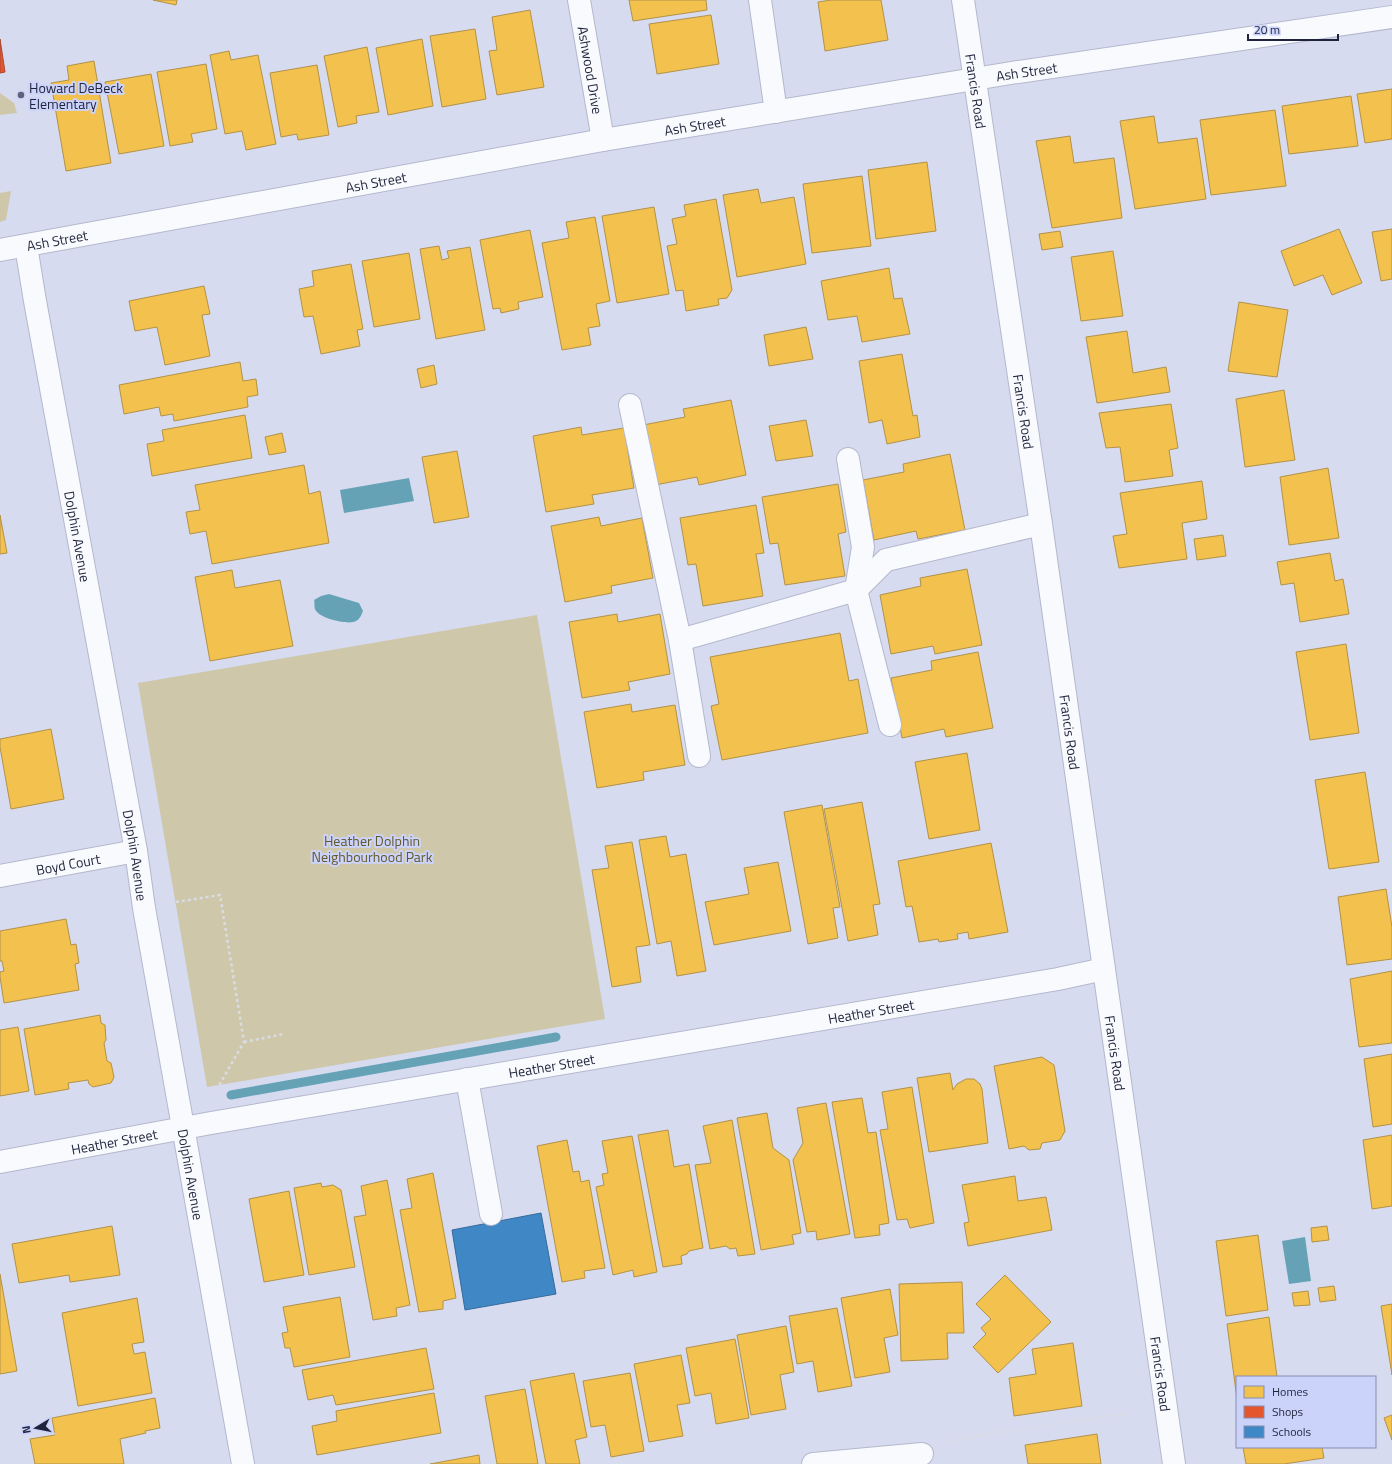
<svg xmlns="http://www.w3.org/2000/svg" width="1392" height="1464" font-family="'Titillium Web',sans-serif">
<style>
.green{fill:#cec7aa}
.water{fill:#66a2b6}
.homes{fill:#f2c14e;stroke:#b39248}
.shops{fill:#e4572e;stroke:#a94732}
.schools{fill:#3f88c5;stroke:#356a9c}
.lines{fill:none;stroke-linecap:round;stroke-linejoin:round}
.stream{stroke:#66a2b6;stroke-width:9}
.minor-casing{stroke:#b3b8cd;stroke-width:24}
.path{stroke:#dadce3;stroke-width:2.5;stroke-dasharray:3 3;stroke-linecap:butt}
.minor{stroke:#f9fafd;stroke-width:22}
.poi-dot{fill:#5f637a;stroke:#ccd3fb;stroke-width:1.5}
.labels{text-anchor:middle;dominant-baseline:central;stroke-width:4;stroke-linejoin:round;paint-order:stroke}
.street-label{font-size:14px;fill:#1f233b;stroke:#ccd3fb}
.poi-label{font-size:14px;fill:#1f233b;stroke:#ccd3fb;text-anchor:start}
.park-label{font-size:14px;fill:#625828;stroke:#ccd3fb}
</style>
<rect width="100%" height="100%" fill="#d6dbf0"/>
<!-- green -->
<g class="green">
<polygon points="0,93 14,103 17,113 0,115"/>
<polygon points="11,191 6,220 0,222 0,193"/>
<polygon points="537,615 605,1019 207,1087 138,683"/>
</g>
<!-- water -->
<g class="water">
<polygon points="409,478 414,501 344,513 340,490"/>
<path d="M329 594 359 603 363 611C361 616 359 621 353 622 345 624 318 618 315 609 314 607 315 602 314 600L321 596Z"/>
<polygon points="1305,1237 1311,1281 1289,1284 1282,1241"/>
</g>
<!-- homes -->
<g class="homes">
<polygon points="153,0 177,0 176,5"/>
<polygon points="629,0 706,0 707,10 633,21"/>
<polygon points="831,0 881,0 888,40 825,51 818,2"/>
<polygon points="530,10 544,87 497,95 489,51 497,50 492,17"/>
<polygon points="711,15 719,64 657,74 649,24"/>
<polygon points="475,29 486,99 442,107 430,36"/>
<polygon points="422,39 433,106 388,115 376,48"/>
<polygon points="367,47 379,112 356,116 357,123 338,127 324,56"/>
<polygon points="229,51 231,60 258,55 276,144 246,150 242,131 225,134 210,55"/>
<polygon points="94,61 111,163 66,171 51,83 69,80 67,66"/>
<polygon points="206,64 217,129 191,134 193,142 170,146 157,72"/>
<polygon points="317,65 329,135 298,140 297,134 281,137 270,73"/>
<polygon points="151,74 164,146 119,154 105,82"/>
<polygon points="1392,89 1392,139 1365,143 1357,94"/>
<polygon points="1351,96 1358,146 1289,154 1282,106"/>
<polygon points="1275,110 1286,186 1211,195 1200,120"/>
<polygon points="1154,116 1158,143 1197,138 1206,199 1135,209 1120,121"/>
<polygon points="1070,136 1074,163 1114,158 1122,218 1052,228 1036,141"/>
<polygon points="927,162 936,231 876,239 868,170"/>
<polygon points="862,176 871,246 812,253 803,184"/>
<polygon points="758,189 761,203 794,197 806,264 737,277 723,195"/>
<polygon points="716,199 732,290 727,298 718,299 719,305 686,311 683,290 676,291 667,246 677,244 672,219 686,216 684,205"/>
<polygon points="654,207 669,294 617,303 602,216"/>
<polygon points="595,217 610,301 596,304 600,326 588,328 591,345 562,350 542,243 569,238 566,222"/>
<polygon points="1339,229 1362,283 1332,295 1323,275 1294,286 1281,251"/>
<polygon points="1392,229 1392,279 1381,281 1372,232"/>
<polygon points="530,230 543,297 518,302 519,309 501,313 500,308 493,309 480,240"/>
<polygon points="1060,231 1063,247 1042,250 1039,234"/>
<polygon points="439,246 442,260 449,258 447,251 470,247 485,330 436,339 420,249"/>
<polygon points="1113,251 1123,316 1081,321 1071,257"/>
<polygon points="409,253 420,319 374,327 362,261"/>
<polygon points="351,264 363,329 357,330 360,346 321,354 313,316 304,317 299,289 314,286 312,271"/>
<polygon points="889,268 894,299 902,298 910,334 862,342 857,316 828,320 821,281"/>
<polygon points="204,286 210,314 202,315 210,356 165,365 157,327 135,331 129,301"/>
<polygon points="1239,302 1288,310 1277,377 1228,371"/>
<polygon points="806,327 813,359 769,366 764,335"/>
<polygon points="1127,331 1133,373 1166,367 1170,392 1097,403 1086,337"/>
<polygon points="902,354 913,416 917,415 920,437 887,444 882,420 869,423 859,361"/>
<polygon points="240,362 243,381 256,379 258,395 247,397 248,407 174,421 173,414 161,416 159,407 124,414 119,385"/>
<polygon points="434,365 437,384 421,388 417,369"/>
<polygon points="1284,390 1295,460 1245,467 1236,399"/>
<polygon points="731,400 746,475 699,485 697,477 655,485 643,425 685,417 683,409"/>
<polygon points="1171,404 1178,448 1169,450 1173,476 1125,482 1120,447 1106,448 1099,413"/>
<polygon points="245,415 252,458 152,476 147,444 164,441 162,430"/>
<polygon points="806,420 813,456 776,461 769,426"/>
<polygon points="581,427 582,435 624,428 634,488 592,495 594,504 546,512 533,436"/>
<polygon points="282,433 286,452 269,455 265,437"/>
<polygon points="457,451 469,517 434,523 422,457"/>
<polygon points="950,454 965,530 918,539 916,531 874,540 863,480 904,472 903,464"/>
<polygon points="304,465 309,494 320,491 329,543 212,564 206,531 190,534 186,512 200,510 195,485"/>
<polygon points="1328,468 1339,538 1289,545 1280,477"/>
<polygon points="1202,481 1207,519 1182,523 1187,559 1119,568 1113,536 1127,534 1120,493"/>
<polygon points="838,484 846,532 838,534 845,576 785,585 778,543 770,544 762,497"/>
<polygon points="756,505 764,553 756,554 763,596 703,606 696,564 688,565 680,518"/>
<polygon points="0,515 7,553 0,554"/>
<polygon points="599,517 601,526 642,518 653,578 611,586 612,593 565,602 551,526"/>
<polygon points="1223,535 1226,556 1197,560 1194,539"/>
<polygon points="1330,553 1335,581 1343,579 1349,614 1300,622 1294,583 1281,585 1277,562"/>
<polygon points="967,569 982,645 935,654 933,646 891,654 880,595 921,586 920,578"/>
<polygon points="232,570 235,588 280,580 293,646 210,661 195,577"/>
<polygon points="617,614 618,622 660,614 670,674 628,682 630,690 582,698 569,622"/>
<polygon points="840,633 849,681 858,679 868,733 722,760 711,706 719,704 710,657"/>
<polygon points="1346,644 1359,733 1310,740 1296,652"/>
<polygon points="978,652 993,728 946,737 944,729 902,738 891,678 932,670 931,661"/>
<polygon points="631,704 632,712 675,705 685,765 643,772 644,780 597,788 584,712"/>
<polygon points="51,729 64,799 11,809 0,747 0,739"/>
<polygon points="967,753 980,830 929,839 915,762"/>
<polygon points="1365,772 1379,862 1329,869 1315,780"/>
<polygon points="862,802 880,904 873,905 878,935 848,941 824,809"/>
<polygon points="822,805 840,907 833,908 838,938 808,944 784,812"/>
<polygon points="666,836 670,857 686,854 706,971 677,976 671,941 657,944 639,840"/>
<polygon points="632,842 650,945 636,947 641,982 612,987 592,870 609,868 605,846"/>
<polygon points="991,843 1008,932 969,939 968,932 957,934 958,939 939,942 938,939 919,942 912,906 906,907 898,861"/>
<polygon points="778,862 791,931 714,945 705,902 749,894 744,868"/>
<polygon points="1386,889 1392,927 1392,959 1347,965 1338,897"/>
<polygon points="66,919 71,945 76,944 79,963 75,964 79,990 4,1003 0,977 0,972 4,971 2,961 0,961 0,931"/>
<polygon points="1392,971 1392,1043 1359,1047 1350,979"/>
<polygon points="100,1015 101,1023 105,1025 106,1040 104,1043 107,1061 111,1063 114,1077 111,1083 93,1087 89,1084 88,1080 68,1083 69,1089 35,1095 24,1029"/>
<polygon points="18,1027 29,1091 0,1096 0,1030"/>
<polygon points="1392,1054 1392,1124 1373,1127 1364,1059"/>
<polygon points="1042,1057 1054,1065 1065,1131 1060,1140 1042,1143 1040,1149 1029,1150 1024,1146 1009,1149 994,1066"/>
<polygon points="950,1073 953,1090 957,1084 966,1079 974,1079 980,1084 982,1089 988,1143 929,1152 917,1078"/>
<polygon points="912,1087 934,1223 910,1228 907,1219 897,1220 880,1130 888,1129 882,1092"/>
<polygon points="862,1098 868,1133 876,1132 889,1223 879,1225 880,1235 855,1238 832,1102"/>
<polygon points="826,1103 850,1234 817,1240 816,1231 807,1232 793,1160 803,1143 797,1108"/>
<polygon points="767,1113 773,1148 789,1160 801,1233 792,1235 794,1244 761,1250 737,1118"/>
<polygon points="732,1120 755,1254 738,1256 736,1248 730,1249 726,1246 710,1249 695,1165 711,1163 703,1126"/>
<polygon points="668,1130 674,1167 689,1164 703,1248 689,1251 687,1254 681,1256 682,1264 663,1267 638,1135"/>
<polygon points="1392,1135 1392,1206 1372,1209 1363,1140"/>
<polygon points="632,1136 657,1272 634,1277 633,1270 613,1275 596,1187 604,1185 602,1174 608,1173 602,1141"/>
<polygon points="567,1140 573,1172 579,1171 581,1182 589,1180 605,1268 584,1271 585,1278 562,1282 537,1146"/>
<polygon points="433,1173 456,1298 443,1301 443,1309 419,1312 400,1210 412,1208 407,1179"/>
<polygon points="1015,1176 1018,1201 1046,1197 1052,1230 968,1246 964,1223 969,1222 962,1185"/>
<polygon points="387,1180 410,1305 396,1308 397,1316 373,1320 354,1217 366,1215 361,1186"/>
<polygon points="321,1183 322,1187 333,1185 341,1190 355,1267 309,1275 294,1188"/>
<polygon points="289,1191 304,1275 264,1282 249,1199"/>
<polygon points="112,1226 120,1275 70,1282 69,1275 19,1283 12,1244"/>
<polygon points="1327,1226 1329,1240 1312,1242 1311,1228"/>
<polygon points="1258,1235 1268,1310 1226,1316 1216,1241"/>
<polygon points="0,1274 17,1371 0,1374"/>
<polygon points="1005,1275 1051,1322 998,1373 973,1347 986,1334 981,1328 991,1319 976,1304"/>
<polygon points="962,1282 964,1333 947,1333 948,1359 901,1361 899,1284"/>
<polygon points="1334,1286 1336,1300 1320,1302 1318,1288"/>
<polygon points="890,1289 898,1335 884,1338 890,1372 855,1378 841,1298"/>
<polygon points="1308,1291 1310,1305 1294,1306 1292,1293"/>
<polygon points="340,1297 350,1357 294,1367 290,1348 285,1348 282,1333 288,1332 283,1307"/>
<polygon points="137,1298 144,1342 132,1344 134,1354 145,1352 152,1393 78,1406 62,1313"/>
<polygon points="1392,1304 1392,1375 1381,1306"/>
<polygon points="837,1308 852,1386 818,1392 813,1361 797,1364 789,1316"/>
<polygon points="1269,1317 1277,1377 1237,1377 1237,1399 1227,1324"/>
<polygon points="786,1326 794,1372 780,1375 786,1409 751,1415 737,1335"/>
<polygon points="735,1339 749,1418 716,1424 711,1393 695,1396 686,1348"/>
<polygon points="1073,1343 1082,1406 1014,1416 1009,1378 1036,1374 1032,1349"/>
<polygon points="426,1348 434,1389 336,1405 333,1395 308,1400 302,1370"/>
<polygon points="681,1355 690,1403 677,1405 683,1436 649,1442 634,1364"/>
<polygon points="574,1373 587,1437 575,1440 580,1464 546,1464 530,1381"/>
<polygon points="630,1373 644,1451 611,1457 605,1425 591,1427 583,1381"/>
<polygon points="525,1389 538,1464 497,1464 485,1396"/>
<polygon points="434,1393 441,1433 317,1455 312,1426 337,1421 336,1411"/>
<polygon points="155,1398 160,1428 145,1431 146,1433 120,1439 124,1464 35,1464 30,1439 55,1435 52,1418"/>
<polygon points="1392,1415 1392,1440 1384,1418"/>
<polygon points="1097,1434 1101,1464 1028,1464 1025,1445"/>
<polygon points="1243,1447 1322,1447 1324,1458 1284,1464 1246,1464"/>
<polygon points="479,1455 480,1464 430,1464"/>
</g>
<!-- shops -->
<polygon class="shops" points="0,39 5,72 0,73"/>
<!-- schools -->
<polygon class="schools" points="541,1213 556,1294 465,1310 452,1230"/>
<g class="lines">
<!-- stream -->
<polyline class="stream" points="231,1095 556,1037"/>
<!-- minor casing -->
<g class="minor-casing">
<g id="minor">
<path id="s1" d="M579 0 603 140"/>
<polyline points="760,0 776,112"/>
<path id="s2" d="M963 0 1041 524 1174 1464"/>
<path id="s3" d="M26 246 35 301 136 851 144 908 243 1464"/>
<path id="s4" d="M0 250 603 140 1011 73 1392 17"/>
<polyline points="630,405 680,640 699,756"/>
<polyline points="848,459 863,547 856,590 890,725"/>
<polyline points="680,640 856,590 886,560 1041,524"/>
<path id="s5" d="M0 876 136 851"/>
<polyline points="467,1079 491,1214"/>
<path id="s6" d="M0 1162 211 1123 1058 979 1104 969"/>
<polyline points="813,1464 922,1454"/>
</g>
</g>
<!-- path -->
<g class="path">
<polyline points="170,903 220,895 244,1042 214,1094"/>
<polyline points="244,1042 284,1034"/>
<polyline points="947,1444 962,1438 1128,1413"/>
</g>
<!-- minor -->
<use href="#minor" class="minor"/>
</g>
<!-- markers -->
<circle class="poi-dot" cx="21" cy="95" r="4"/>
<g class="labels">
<!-- street labels -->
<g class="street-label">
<text stroke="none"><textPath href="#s1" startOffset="71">Ashwood Drive</textPath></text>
<text stroke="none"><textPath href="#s4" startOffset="1042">Ash Street</textPath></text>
<text stroke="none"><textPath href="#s2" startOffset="92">Francis Road</textPath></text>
<text stroke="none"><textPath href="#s4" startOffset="706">Ash Street</textPath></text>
<text stroke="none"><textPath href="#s4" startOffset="382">Ash Street</textPath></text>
<text stroke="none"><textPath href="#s4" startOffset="58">Ash Street</textPath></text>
<text stroke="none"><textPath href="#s2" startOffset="416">Francis Road</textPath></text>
<text stroke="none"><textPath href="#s3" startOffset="295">Dolphin Avenue</textPath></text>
<text stroke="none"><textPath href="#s2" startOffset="740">Francis Road</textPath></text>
<text stroke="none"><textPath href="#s3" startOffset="619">Dolphin Avenue</textPath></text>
<text stroke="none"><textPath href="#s5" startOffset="69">Boyd Court</textPath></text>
<text stroke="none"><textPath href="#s6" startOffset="884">Heather Street</textPath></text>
<text stroke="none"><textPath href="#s2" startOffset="1064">Francis Road</textPath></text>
<text stroke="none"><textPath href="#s6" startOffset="560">Heather Street</textPath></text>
<text stroke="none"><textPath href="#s6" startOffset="116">Heather Street</textPath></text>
<text stroke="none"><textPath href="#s3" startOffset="943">Dolphin Avenue</textPath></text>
<text stroke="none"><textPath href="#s2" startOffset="1388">Francis Road</textPath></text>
</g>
<!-- poi labels -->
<g class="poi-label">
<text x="29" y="87">Howard DeBeck<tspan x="29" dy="16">Elementary</tspan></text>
</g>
<!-- park labels -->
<g class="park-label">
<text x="372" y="840">Heather Dolphin<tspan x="372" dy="16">Neighbourhood Park</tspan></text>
</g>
</g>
<!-- legend -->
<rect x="1236" y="1376" width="140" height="72" fill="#ccd3fb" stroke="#878dae"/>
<rect x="1244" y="1386" width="20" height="12" fill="#f2c14e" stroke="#878dae"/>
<text x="1272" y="1396" font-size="12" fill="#1f233b">Homes</text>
<rect x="1244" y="1406" width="20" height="12" fill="#e4572e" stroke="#878dae"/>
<text x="1272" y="1416" font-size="12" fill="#1f233b">Shops</text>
<rect x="1244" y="1426" width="20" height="12" fill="#3f88c5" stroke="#878dae"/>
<text x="1272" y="1436" font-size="12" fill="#1f233b">Schools</text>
<!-- north arrow -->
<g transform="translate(36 1428) rotate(260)" stroke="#ccd3fb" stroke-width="3" paint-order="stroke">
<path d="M0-3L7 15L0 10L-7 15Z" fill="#1f233b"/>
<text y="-6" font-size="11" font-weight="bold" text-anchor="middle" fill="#1f233b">N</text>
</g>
<!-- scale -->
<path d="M1248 34v6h90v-6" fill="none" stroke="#1f233b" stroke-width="2"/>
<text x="1254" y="34" font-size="12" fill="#1f233b" stroke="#ccd3fb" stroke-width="3" paint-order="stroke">20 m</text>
</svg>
